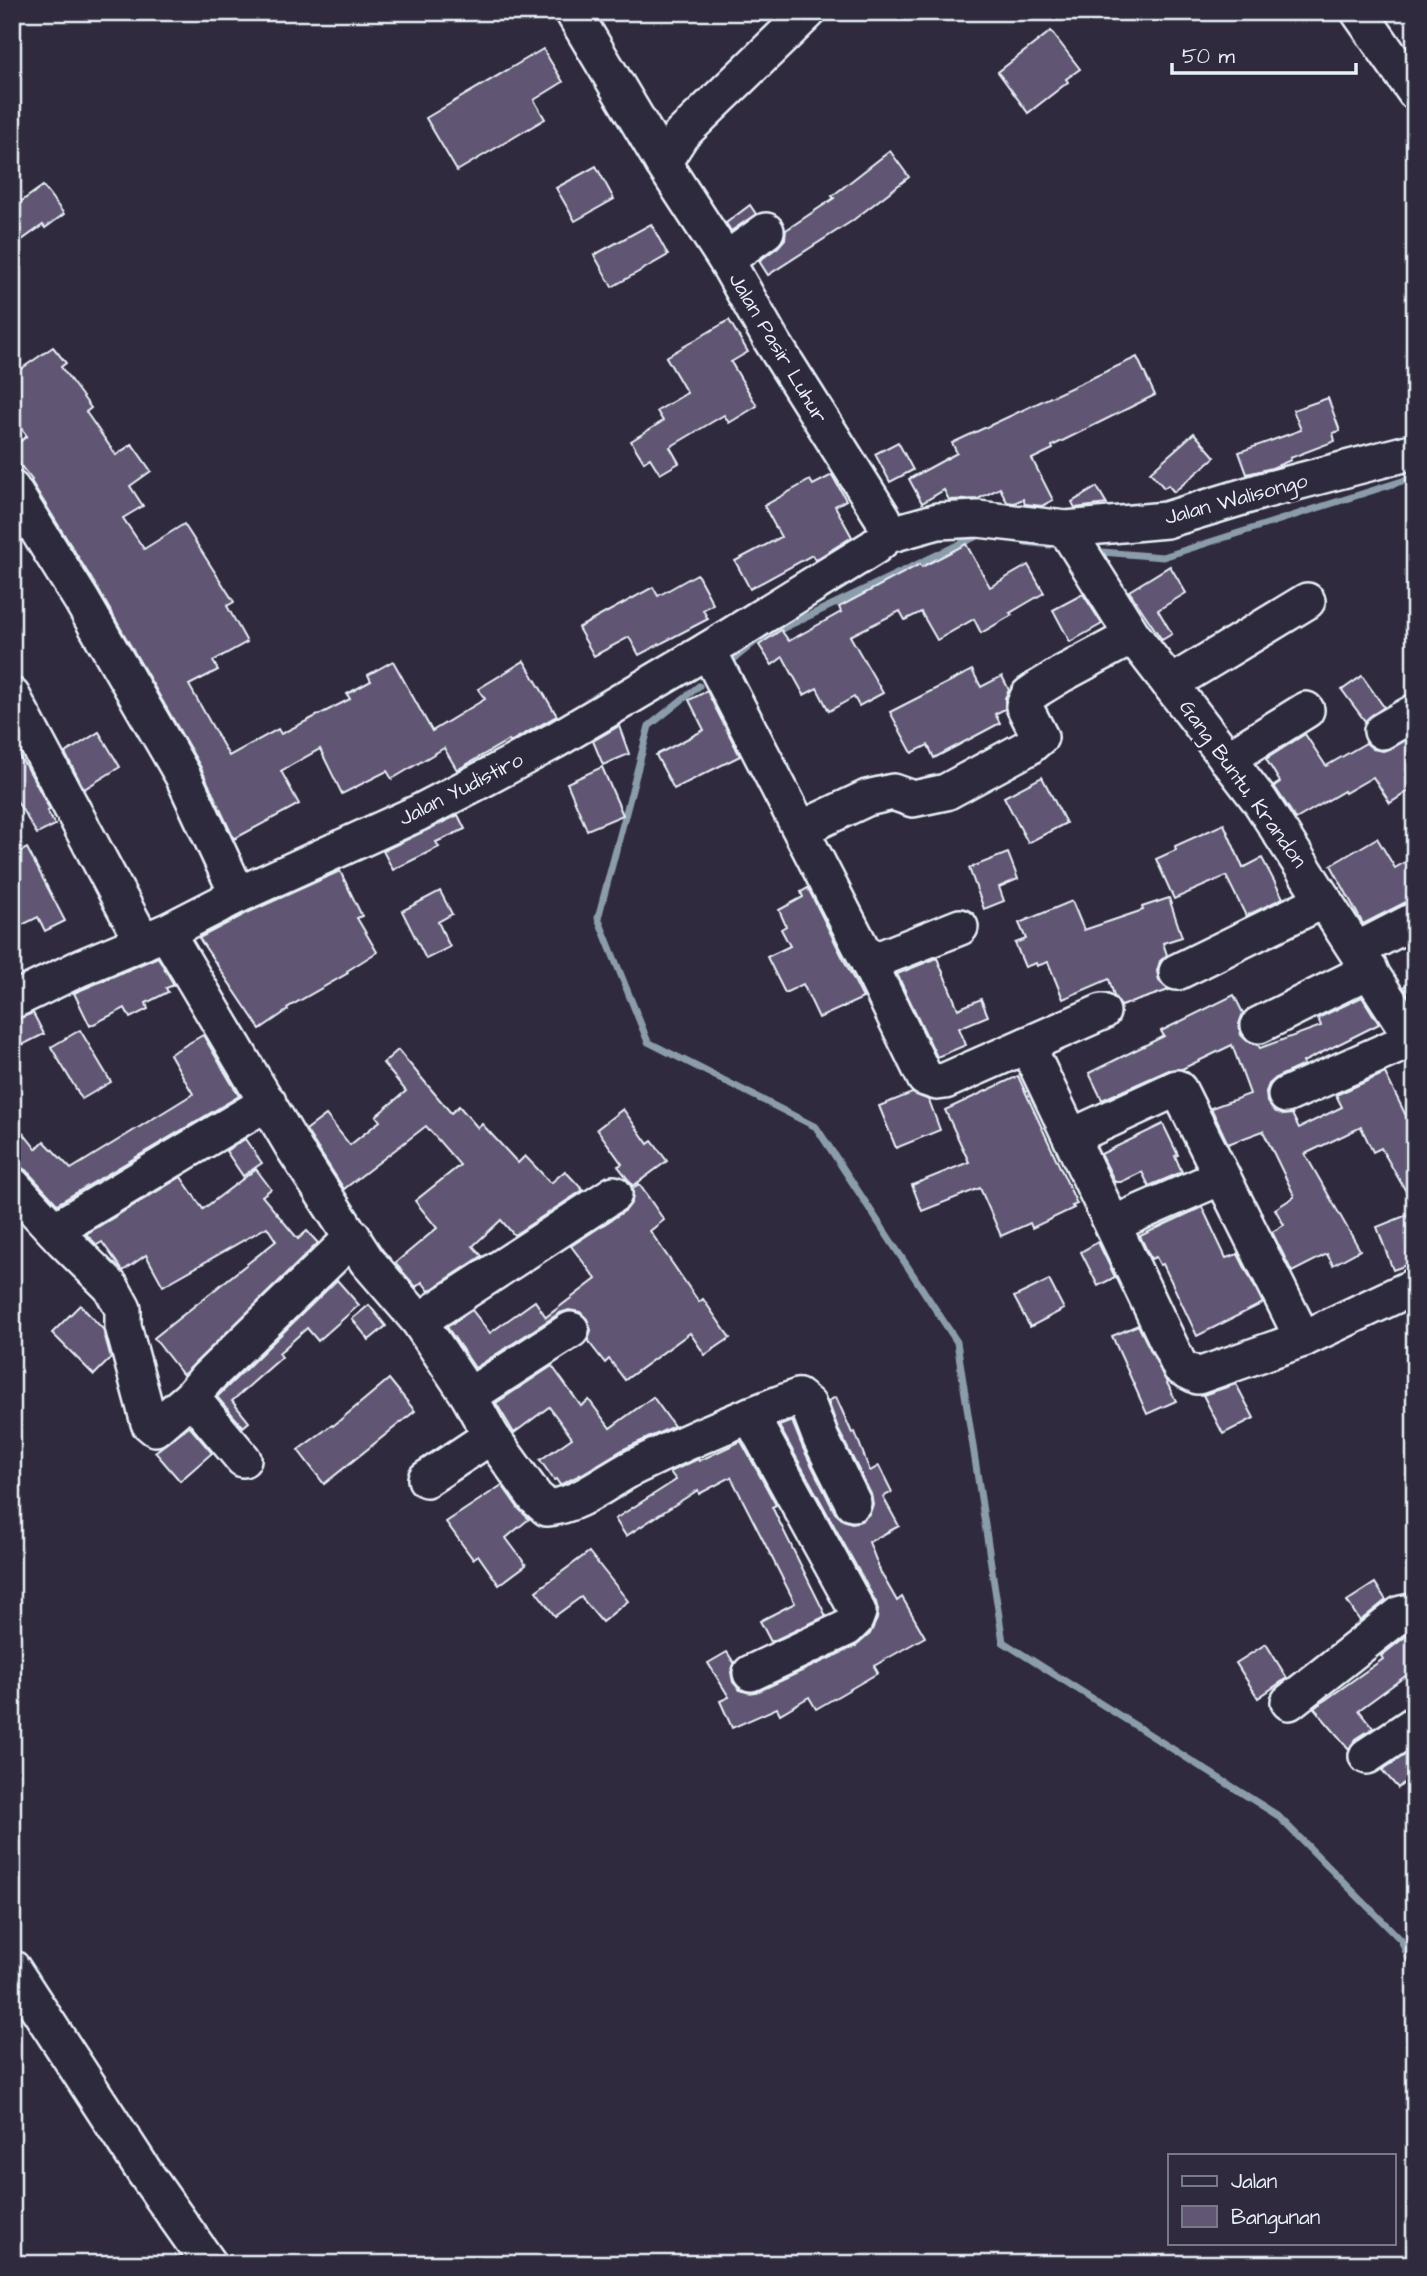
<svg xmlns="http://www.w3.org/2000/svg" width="1427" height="2276" font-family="'Architects Daughter',sans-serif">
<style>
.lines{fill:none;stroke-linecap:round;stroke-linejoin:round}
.stream{stroke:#8b9cab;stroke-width:7}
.building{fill:#615673;stroke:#e8f1f8;stroke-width:2}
.minor-casing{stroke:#e8f1f8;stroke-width:40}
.minor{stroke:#2f2a3d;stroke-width:35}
.labels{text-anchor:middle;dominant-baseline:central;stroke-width:6;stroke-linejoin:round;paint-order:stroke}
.street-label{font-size:21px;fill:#e8f1f8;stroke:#2f2a3d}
</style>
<rect width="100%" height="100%" fill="#2f2a3d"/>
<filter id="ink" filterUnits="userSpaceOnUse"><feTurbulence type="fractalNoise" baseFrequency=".0143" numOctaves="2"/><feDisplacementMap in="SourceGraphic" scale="14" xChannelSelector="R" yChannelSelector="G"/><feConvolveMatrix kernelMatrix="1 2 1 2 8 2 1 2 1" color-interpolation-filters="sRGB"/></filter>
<g filter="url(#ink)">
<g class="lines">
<!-- stream -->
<g class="stream">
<polyline points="1025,542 1049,545"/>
<polyline points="1102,552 1163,557 1415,477"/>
<polyline points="735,658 756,641 979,535 982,535"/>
<polyline points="699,686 649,726 598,918 648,1042 816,1127 957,1342 1003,1642 1277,1815 1401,1940 1415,1974"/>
</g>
</g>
<!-- building -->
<g class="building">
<polygon points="1051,31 1080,69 1066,79 1068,82 1028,113 998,72"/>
<polygon points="543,49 563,82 534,100 545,119 457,171 426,118"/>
<polygon points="890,151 909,177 852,221 768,275 759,261 778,247 785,239 786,230 834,198 832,196"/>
<polygon points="596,166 614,199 575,221 556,188"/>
<polygon points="43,186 64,214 45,228 43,225 12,247 12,208"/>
<polygon points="750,205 756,214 731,231 726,223"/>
<polygon points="651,224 668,255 612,287 594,255"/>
<polygon points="729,320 748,352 731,362 757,406 729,423 724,415 670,447 679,463 660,474 650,458 644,462 631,441 663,421 657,411 687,393 666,357"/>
<polygon points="53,347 66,363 61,367 91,408 86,412 116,455 132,444 151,471 130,486 143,506 123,518 144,549 184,524 234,602 227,606 247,642 213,661 218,670 189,685 229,756 278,729 281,734 350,699 347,694 371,681 368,675 393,661 432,731 485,699 478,689 524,661 557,716 510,742 509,740 457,770 444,748 392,779 387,771 342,794 320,749 281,771 299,804 234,839 200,766 99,591 31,481 32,480 12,455 12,448 27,436 12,416 12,375"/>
<polygon points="1137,357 1155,395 1052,446 1053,449 1032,459 1053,500 1042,506 1025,504 1023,499 1014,503 1007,502 1000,488 978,499 949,500 944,490 922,503 909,479 957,453 952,443"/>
<polygon points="1328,398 1340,431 1333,433 1335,441 1290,458 1291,460 1272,468 1247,474 1239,452 1301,430 1293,410"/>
<polygon points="1194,433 1215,457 1174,492 1168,485 1164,488 1150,472"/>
<polygon points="898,442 913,470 890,482 875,454"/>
<polygon points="832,475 846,500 835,506 852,537 815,560 812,555 750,589 735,561 781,537 764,506 810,480 813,485"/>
<polygon points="1097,487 1107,504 1075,508 1072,502"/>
<polygon points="966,544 990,587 1028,565 1044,593 1010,613 1012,615 981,633 974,619 937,640 921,612 905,620 900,611 850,636 883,693 859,706 854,697 829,711 817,688 804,695 783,657 772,665 759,645 781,630 789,641 841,612 839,607 920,564 922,567"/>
<polygon points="1170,566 1186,593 1158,610 1172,634 1162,640 1129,591"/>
<polygon points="697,574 713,604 703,610 708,619 639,655 629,637 594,656 578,628 653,587 658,596"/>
<polygon points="1083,594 1102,624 1070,642 1053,610"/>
<polygon points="972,670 981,687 1002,676 1009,690 1005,698 1005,709 995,714 1000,723 934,758 928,745 912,753 890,712"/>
<polygon points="1362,676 1384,707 1365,721 1342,690"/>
<polygon points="707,691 740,756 674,789 656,755 704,730 689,700"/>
<polygon points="619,726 629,754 603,765 593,741"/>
<polygon points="99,732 120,767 84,789 65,753"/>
<polygon points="1305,734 1326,766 1366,743 1373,749 1383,751 1392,748 1415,735 1415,787 1390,803 1373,777 1345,793 1344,791 1296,819 1274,786 1280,782 1266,759"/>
<polygon points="12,746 31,774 50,810 47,811 55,825 37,834 12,793"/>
<polygon points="602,767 623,815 587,830 567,783"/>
<polygon points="1042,777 1066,823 1028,843 1004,797"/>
<polygon points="458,815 465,829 436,842 439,847 393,870 383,851"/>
<polygon points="1224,824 1243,868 1262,858 1283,898 1246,916 1226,876 1174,899 1156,859 1176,850 1175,846"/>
<polygon points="1377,838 1395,868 1415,856 1415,900 1406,902 1363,924 1331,865"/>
<polygon points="27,848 65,921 45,931 38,917 12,930 12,856"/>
<polygon points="1008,853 1018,879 999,887 1004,901 984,909 969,868"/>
<polygon points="340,871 362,916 357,918 377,952 347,971 348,973 287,1008 288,1010 260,1029 199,938 247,913"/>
<polygon points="808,888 863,998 819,1018 803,984 785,993 767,957 790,946 781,929 786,926 779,910 803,897 801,892"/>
<polygon points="440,891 452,914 438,922 450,947 426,959 402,911"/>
<polygon points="1169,898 1182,937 1163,943 1167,955 1160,961 1157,971 1159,981 1169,990 1121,1006 1114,996 1109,979 1063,999 1048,962 1037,966 1036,963 1025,967 1015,943 1026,939 1019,923 1072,901 1084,930 1143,910 1142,907"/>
<polygon points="158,957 174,985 166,988 168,992 146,1003 148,1009 130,1018 125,1008 90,1026 74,993"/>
<polygon points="937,958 958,1009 981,999 988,1016 959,1028 966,1045 937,1057 897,974"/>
<polygon points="1415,979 1415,1004 1403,987"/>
<polygon points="1234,995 1243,1013 1239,1024 1241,1035 1247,1041 1258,1045 1260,1048 1321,1026 1318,1018 1362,997 1379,1024 1303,1062 1304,1065 1277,1077 1269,1084 1266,1092 1267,1102 1274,1111 1283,1115 1292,1114 1299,1128 1342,1107 1336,1095 1385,1073 1415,1134 1415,1207 1381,1148 1373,1152 1361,1127 1305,1154 1360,1250 1333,1265 1327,1254 1292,1272 1272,1232 1284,1225 1275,1209 1294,1197 1294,1195 1263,1131 1228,1144 1211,1108 1250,1094 1232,1045 1182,1069 1169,1070 1102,1100 1089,1073 1164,1036 1161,1031"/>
<polygon points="33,1013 44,1034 12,1050 12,1021"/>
<polygon points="80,1030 111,1082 82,1099 51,1047"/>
<polygon points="203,1035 239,1096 57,1204 27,1171 19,1166 12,1165 12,1119 36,1149 44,1141 71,1169 193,1094 170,1054"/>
<polygon points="398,1050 451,1113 459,1106 478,1128 482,1124 518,1163 525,1156 551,1183 565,1171 583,1190 514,1235 501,1220 473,1246 482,1256 429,1291 422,1282 416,1287 395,1263 437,1228 415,1201 460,1165 426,1126 344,1189 306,1130 326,1115 350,1145 380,1121 376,1116 406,1091 383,1063"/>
<polygon points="1018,1076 1077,1204 1072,1206 1074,1208 1032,1228 1030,1223 1001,1236 980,1188 922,1211 912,1185 969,1162 945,1110"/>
<polygon points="912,1093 929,1100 940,1130 896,1148 879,1106"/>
<polygon points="623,1109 648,1144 652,1141 667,1161 633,1186 618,1166 622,1164 597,1129"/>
<polygon points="1163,1124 1178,1155 1175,1156 1182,1172 1149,1186 1142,1172 1121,1182 1115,1182 1101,1154"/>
<polygon points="245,1139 262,1163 243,1176 226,1151"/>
<polygon points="256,1169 271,1189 262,1196 298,1239 307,1231 318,1243 183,1375 154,1338 276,1241 267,1227 163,1286 146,1255 123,1271 102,1242 97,1245 86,1234 181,1177 203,1209"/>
<polygon points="639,1184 664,1220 650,1231 699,1302 703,1299 730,1338 705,1355 690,1333 625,1380 609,1359 605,1363 588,1341 591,1330 587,1319 580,1312 569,1310 560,1313 475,1368 447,1327 472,1310 490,1333 535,1301 546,1317 596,1279 571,1246 626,1210 632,1202 633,1189"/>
<polygon points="1202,1207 1226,1258 1238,1254 1263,1303 1197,1336 1163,1264 1160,1265 1156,1257 1151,1259 1140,1236"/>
<polygon points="1407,1215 1415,1235 1415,1262 1393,1270 1377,1227"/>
<polygon points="1098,1242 1115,1277 1098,1286 1081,1252"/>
<polygon points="337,1280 359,1305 318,1341 307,1328 279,1353 282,1357 232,1401 249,1422 243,1427 217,1397"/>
<polygon points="1049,1280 1064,1309 1030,1327 1014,1297"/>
<polygon points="80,1305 103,1329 111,1358 94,1375 52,1333"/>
<polygon points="369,1305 386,1326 369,1340 352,1319"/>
<polygon points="1138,1325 1176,1401 1147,1414 1112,1336"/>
<polygon points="552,1366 581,1406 589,1400 610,1428 653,1397 674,1426 624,1449 582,1474 560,1485 556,1479 554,1480 540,1460 572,1438 549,1407 514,1433 496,1403"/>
<polygon points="389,1379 415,1411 324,1484 298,1450 332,1425 333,1426"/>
<polygon points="1236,1384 1254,1418 1223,1434 1203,1395"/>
<polygon points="836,1397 852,1433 855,1432 870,1471 879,1466 892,1492 883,1497 899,1526 869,1542 881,1573 897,1601 902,1597 925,1637 874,1666 878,1673 816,1709 809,1697 780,1714 777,1708 732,1728 720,1701 729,1697 708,1663 727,1652 734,1663 731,1672 733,1682 740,1690 750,1693 759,1691 856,1646 870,1634 877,1619 878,1610 876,1602 779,1426 792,1421 803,1448 835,1513 843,1520 852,1523 861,1521 870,1513 873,1504 871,1494 839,1431 828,1401"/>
<polygon points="189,1426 212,1453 180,1481 155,1452"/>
<polygon points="741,1441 776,1505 772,1507 826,1616 771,1642 760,1621 795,1603 731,1477 699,1494 698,1490 626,1536 615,1519 676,1480 670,1472 698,1459 699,1461"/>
<polygon points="502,1485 519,1509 529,1519 506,1538 526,1565 499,1585 478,1555 473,1559 446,1522"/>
<polygon points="589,1552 628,1601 602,1622 581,1597 555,1616 536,1591"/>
<polygon points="1375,1583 1386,1600 1360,1621 1347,1601"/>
<polygon points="1415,1632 1415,1669 1359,1710 1373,1728 1356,1739 1349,1749 1314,1708 1383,1659 1381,1656 1410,1633"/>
<polygon points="1266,1644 1287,1678 1258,1698 1236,1663"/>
<polygon points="1411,1751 1415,1754 1415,1773 1398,1788 1382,1770"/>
</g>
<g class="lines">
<!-- minor casing -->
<g class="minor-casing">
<g id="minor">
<polyline points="573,12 663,163 726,260 770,338 883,518 888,535"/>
<polyline points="1359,12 1415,92"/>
<polyline points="663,163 681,135 808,12"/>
<polyline points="726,260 766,231"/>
<polyline points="12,489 82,601 183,776 238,895"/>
<polyline points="1066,529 1133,636 1260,801 1415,1042"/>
<polyline points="708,650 869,963 925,1078 937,1082 945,1081 1102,1012"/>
<polyline points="1170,684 1307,601"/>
<polyline points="12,696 143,942"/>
<polyline points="1382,731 1415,712"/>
<polyline points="1227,759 1306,710"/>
<polyline points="801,829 867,798 893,792 913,799 946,792 1027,748 1040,737 1024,706 1029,695 1039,688 1062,674 1133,636"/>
<path d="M166 932 295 1150 367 1261 419 1321 469 1396 491 1436 535 1497 547 1508C580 1505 605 1482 634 1467 687 1441 743 1417 798 1397L808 1405 821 1439 853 1503"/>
<polyline points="1357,950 1415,920"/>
<polyline points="869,963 960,927"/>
<polyline points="1177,972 1324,900"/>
<polyline points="12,1001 80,968 166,932 238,895 418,813 487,777 554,741 708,650 874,547 888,535 938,521 978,519 1066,529 1166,520 1262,491 1415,451"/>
<polyline points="1259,1025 1370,970"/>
<polyline points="1027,1045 1180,1367 1198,1376 1303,1339 1415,1286"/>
<polyline points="1286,1095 1415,1038"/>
<polyline points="1071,1137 1177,1088 1179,1090 1303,1339"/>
<polyline points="12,1185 63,1240 111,1287 123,1309 123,1326 149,1423 155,1428 191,1397 207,1378 353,1237"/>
<polyline points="1113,1224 1221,1177"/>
<polyline points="54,1230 268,1102"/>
<polyline points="419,1321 614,1194"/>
<polyline points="469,1396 571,1330"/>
<polyline points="191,1397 243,1459"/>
<polyline points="750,1415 858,1612 855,1620 847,1628 751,1673"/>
<polyline points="426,1479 491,1436"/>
<polyline points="1289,1702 1401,1614 1415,1611"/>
<polyline points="1367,1756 1415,1724"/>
<polyline points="12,1968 145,2173 209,2264"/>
</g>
</g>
<!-- minor -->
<use href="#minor" class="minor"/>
</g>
</g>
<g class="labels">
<!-- street labels -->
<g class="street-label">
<text transform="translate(778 348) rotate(59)">Jalan Pasir Luhur</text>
<text transform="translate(1236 499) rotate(-15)">Jalan Walisongo</text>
<text transform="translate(1243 784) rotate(54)">Gang Buntu, Krandon</text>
<text transform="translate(461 789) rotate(-27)">Jalan Yudistiro</text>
</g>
</g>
<!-- margin -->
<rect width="1427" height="2276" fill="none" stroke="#2f2a3d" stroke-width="42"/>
<rect x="21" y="21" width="1385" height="2234" fill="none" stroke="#e8f1f8" stroke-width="2.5" filter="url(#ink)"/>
<!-- legend -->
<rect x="1168" y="2154" width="228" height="91" fill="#2f2a3d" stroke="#797a88" stroke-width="2"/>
<rect x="1182" y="2176" width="35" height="10" fill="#2f2a3d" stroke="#797a88" stroke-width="2"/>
<text x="1231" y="2188" font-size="21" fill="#e8f1f8">Jalan</text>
<rect x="1182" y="2206" width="35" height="21" fill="#615673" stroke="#797a88" stroke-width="2"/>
<text x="1231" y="2224" font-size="21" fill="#e8f1f8">Bangunan</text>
<!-- scale -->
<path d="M1172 63v10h184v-10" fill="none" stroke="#e8f1f8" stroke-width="3.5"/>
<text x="1182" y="63" font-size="21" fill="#e8f1f8" stroke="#2f2a3d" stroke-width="5" paint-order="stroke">50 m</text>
</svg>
